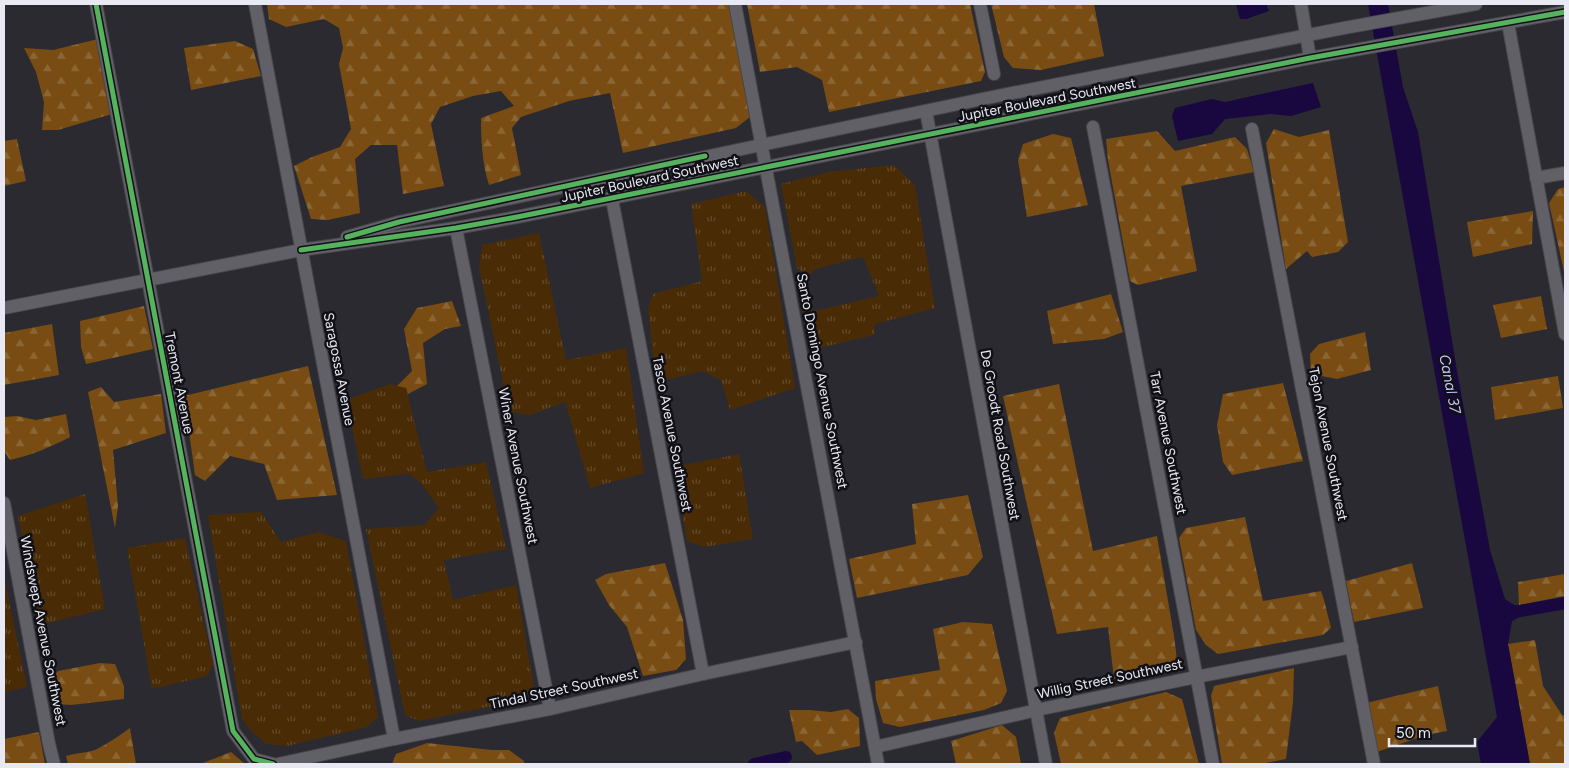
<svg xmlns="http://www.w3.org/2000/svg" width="1569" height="768" font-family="Figtree,sans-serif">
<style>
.grass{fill:url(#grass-tufts)}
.forest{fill:url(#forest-firs)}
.water{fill:#18083f}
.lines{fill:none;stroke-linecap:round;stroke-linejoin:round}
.canal{stroke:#18083f;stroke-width:12}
.minor-casing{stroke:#46464c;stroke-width:14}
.minor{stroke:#606066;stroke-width:12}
.cycleway-casing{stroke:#101016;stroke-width:8}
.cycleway{stroke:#56b35d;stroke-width:5}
.labels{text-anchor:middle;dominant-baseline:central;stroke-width:5;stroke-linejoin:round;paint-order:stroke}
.street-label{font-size:14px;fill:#e9e9f3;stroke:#101016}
.water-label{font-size:15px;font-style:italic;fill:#c6c4fd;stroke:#101016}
</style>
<defs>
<pattern id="grass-tufts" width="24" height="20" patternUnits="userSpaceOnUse" patternTransform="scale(1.25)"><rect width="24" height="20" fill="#492c06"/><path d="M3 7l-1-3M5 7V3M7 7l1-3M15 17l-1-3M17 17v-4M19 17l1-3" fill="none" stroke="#634b2b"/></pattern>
<pattern id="forest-firs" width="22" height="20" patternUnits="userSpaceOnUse" patternTransform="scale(1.25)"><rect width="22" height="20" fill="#784c12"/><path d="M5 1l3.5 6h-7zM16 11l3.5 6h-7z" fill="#8b6635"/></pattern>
</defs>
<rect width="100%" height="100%" fill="#2a2a30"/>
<!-- grass -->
<g class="grass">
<polygon points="894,165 915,185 935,308 875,324 874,335 811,350 800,303 808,301 814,311 879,296 863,257 815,269 808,276 797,268 781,184 828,172"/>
<polygon points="746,191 765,207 795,388 730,410 721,380 702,371 656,383 648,308 653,294 702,281 691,204"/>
<polygon points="539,233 566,360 626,348 644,473 590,488 565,402 530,415 509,412 479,267 482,245"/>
<polygon points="390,384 406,388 427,472 486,462 506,549 444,560 453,600 516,585 534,688 526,699 419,721 405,715 366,529 424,525 439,508 420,482 409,474 363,479 346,400"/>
<polygon points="739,454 753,539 704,547 687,541 674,467"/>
<polygon points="85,494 105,609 40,625 18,516"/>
<polygon points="261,512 281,542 319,532 346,541 378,717 367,727 287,746 267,744 252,732 242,719 208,515"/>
<polygon points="185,538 213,665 207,676 152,689 127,548"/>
<polygon points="4,577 27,687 4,692"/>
</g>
<!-- forest -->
<g class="forest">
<path d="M267 4H729L750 117 736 128 623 153 610 93 569 101 521 117 512 128 521 175 489 185C482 163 481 140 481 118L514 106 501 91 473 96 440 107 431 124 444 186 403 194 397 145H371L355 159 360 213 328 220 311 219 294 166 312 157 340 147 351 129 339 64 343 48 339 28 324 19 286 27 269 19Z"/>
<polygon points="747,4 970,4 985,72 981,81 829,112 822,80 797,67 760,72"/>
<polygon points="991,4 1094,4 1104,56 1041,70 1013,68 1004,57"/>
<polygon points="98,39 112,114 58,130 42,130 44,102 36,72 24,48 53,50"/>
<polygon points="235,41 253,49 261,76 191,90 184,48"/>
<polygon points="1274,129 1299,137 1329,130 1348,242 1338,252 1312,257 1307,251 1286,269 1266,143"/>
<polygon points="1157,131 1175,151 1235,137 1247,149 1254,172 1181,186 1197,271 1138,285 1130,281 1108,160 1106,139"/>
<polygon points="1053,134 1071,138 1088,205 1027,217 1018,160 1023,144"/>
<polygon points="17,139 26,181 4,186 4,141"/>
<polygon points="1565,187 1565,276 1549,203 1558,189"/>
<polygon points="1533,211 1532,244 1473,257 1467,222"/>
<polygon points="1111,294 1123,332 1104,339 1053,344 1047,311"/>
<polygon points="1541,296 1547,329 1501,338 1493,305"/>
<polygon points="452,301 461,326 445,329 423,343 427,384 408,394 406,388 397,386 412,371 404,329 417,308"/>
<polygon points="144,306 153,349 86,364 81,347 80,321"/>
<polygon points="52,324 59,375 4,385 4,333"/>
<polygon points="1365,332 1371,370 1337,379 1311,374 1310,354 1319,344"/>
<polygon points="308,366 337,495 277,500 264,464 230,456 205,481 195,475 184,396"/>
<polygon points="1558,376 1563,408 1495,420 1491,387"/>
<polygon points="1283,383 1303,461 1232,475 1223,462 1217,425 1223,394"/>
<polygon points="1059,384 1093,551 1157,536 1174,636 1177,660 1162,670 1114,679 1108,627 1057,634 1025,496 1003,396"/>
<polygon points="101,387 114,402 161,394 166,433 113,450 118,506 115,528 88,392"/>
<path d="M66 414 70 437C51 447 32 455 10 460L4 451V417L17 416 36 420Z"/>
<polygon points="968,495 983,557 968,575 857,598 849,559 916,544 912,504"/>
<polygon points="1245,517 1263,601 1321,591 1324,600 1331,628 1323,635 1218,654 1206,645 1196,630 1179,538 1186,528"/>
<polygon points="665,563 683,620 686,659 676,670 643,676 627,627 609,605 595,580 606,574"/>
<polygon points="1412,563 1423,608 1354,622 1346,581"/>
<polygon points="1565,574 1565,596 1519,605 1518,582"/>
<polygon points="963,622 992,624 1007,691 1001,703 984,710 900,727 883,723 876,699 875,681 940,670 933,629"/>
<polygon points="1535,640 1543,686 1562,715 1565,716 1565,764 1530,764 1508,644"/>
<polygon points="100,663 115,664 124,686 124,699 71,705 57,704 51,694 49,682 58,671"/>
<polygon points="1294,668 1293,702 1286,759 1261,764 1222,764 1211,696 1214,686"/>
<polygon points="1438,686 1447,731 1426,735 1377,752 1366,703"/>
<polygon points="1166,692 1182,699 1199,764 1061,764 1054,733 1060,718"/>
<polygon points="848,709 859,718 860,746 817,755 802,741 796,742 789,710 809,710 831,712"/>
<polygon points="1002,725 1016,737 1021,764 956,764 951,741"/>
<path d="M130 728 136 764H68L66 756C75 753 86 753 95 750 107 744 119 736 130 728Z"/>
<polygon points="39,732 45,764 4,764 4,739"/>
<polygon points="427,743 492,750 509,750 524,761 524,764 392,764 396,754"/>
<polygon points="231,752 245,764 199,764 203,763"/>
</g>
<!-- water -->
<g class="water">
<polygon points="1236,4 1266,4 1269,11 1246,19 1240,19"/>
<polygon points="1368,4 1388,4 1403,87 1418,132 1457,371 1490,550 1505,599 1514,605 1526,607 1523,615 1512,621 1508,644 1530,764 1481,764 1477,742 1497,717"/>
<polygon points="1313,83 1321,107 1291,116 1271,114 1225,119 1212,134 1178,141 1172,116 1175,108 1212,99 1225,102"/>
</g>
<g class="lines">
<!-- canal -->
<g class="canal">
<polyline points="1509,613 1565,603"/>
<polyline points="754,764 786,757"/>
</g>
<!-- minor casing -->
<g class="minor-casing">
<g id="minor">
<polyline points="96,4 233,731 254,759 273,764"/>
<polyline points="255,4 394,739"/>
<polyline points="735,4 878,764"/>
<polyline points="980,4 994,74"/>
<polyline points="1301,4 1310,58"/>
<polyline points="1508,23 1565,334"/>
<polyline points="926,111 1046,764"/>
<polyline points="1093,127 1213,764"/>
<polyline points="1252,129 1374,764"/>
<polyline points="1536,178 1565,173"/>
<polyline points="612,199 703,674"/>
<polyline points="456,228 550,709"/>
<polyline points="347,237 399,222 761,145 992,97 1344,28 1476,4"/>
<polyline points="4,308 301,250 456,228 517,217 1310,58 1565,12"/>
<polyline points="4,503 49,744 54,764"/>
<polyline points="875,747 1046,708 1196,677 1352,647"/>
<polyline points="278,764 394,739 550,709 703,674 856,642"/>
</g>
</g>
<!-- minor -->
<use href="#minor" class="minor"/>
<!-- cycleway casing -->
<g class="cycleway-casing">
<g id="cycleway">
<polyline points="96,4 233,731 254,759 273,764"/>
<polyline points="347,237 399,222 705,156"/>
<polyline points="301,250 456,228 517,217 1310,58 1565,12"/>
</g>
</g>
<!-- cycleway -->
<use href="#cycleway" class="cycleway"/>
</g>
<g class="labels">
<!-- street labels -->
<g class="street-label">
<text transform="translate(1047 100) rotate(-11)">Jupiter Boulevard Southwest</text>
<text transform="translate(650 179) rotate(-12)">Jupiter Boulevard Southwest</text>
<text transform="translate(339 369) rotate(79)">Saragossa Avenue</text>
<text transform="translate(822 381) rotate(79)">Santo Domingo Avenue Southwest</text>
<text transform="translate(179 383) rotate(79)">Tremont Avenue</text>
<text transform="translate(672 434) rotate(79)">Tasco Avenue Southwest</text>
<text transform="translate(1000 435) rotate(80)">De Groodt Road Southwest</text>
<text transform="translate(1168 443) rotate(79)">Tarr Avenue Southwest</text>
<text transform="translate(1328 444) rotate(79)">Tejon Avenue Southwest</text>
<text transform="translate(518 466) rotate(79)">Winer Avenue Southwest</text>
<text transform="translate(43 631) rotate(79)">Windswept Avenue Southwest</text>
<text transform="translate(1110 679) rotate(-12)">Willig Street Southwest</text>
<text transform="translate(564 689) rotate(-12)">Tindal Street Southwest</text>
</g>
<!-- water labels -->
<g class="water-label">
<text transform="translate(1450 384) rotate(79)">Canal 37</text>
</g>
</g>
<!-- border -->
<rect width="1569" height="768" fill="none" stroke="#e9e9f3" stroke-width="10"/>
<!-- scale -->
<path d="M1389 738v8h86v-8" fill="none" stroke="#e9e9f3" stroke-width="2.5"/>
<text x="1396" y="738" font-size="15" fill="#e9e9f3" stroke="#101016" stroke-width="4" paint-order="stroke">50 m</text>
</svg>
